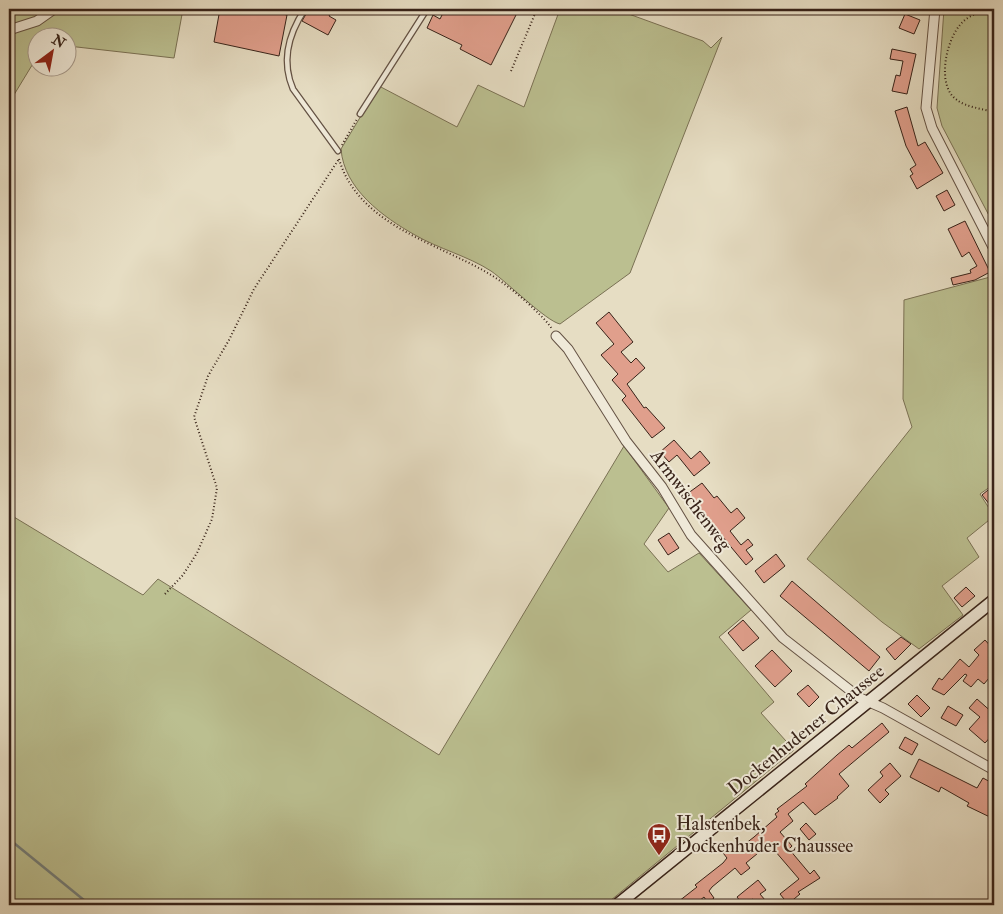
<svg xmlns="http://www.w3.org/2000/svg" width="1003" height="914" font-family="'IM FELL Double Pica',serif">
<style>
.green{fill:#bbbf90;stroke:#7a7154}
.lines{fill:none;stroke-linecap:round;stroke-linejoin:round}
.stream{stroke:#737e7b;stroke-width:2.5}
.building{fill:#e09f8c;stroke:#382319}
.service-casing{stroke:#645244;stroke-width:7}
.minor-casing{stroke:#645244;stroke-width:11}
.secondary-casing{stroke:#382319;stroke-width:14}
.path{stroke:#382319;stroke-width:2;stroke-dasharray:1 2.5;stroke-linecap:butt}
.service{stroke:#efe9d8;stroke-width:4.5}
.minor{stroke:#efe9d8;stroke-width:9}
.secondary{stroke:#efe9d8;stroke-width:11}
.labels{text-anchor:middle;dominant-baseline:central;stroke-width:4;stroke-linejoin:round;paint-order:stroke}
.street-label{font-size:19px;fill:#382319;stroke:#efe9d8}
.poi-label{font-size:19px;fill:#382319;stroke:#efe9d8;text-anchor:start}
</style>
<rect width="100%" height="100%" fill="#e6ddc3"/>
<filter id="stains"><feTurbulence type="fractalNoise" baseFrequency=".004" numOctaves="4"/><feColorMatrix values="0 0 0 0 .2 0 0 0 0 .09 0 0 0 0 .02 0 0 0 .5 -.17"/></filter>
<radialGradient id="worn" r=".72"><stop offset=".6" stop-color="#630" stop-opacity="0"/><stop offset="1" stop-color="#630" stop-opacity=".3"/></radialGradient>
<!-- green -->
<g class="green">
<polygon points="9,9 183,9 174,58 68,46 68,38 38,38 37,57 9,103"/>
<path d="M560 9H615L703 41 711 48 722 37 630 273 560 324C546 321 507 282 491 271 468 256 439 249 415 235 383 217 344 189 341 149L379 86 457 127 478 85 524 107Z"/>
<polygon points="944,9 994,9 994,225 942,126 937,108"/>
<polygon points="994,276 994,484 980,494 994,516 967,538 979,557 942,586 963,615 919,649 882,622 807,559 912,427 903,399 904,300"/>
<polygon points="624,446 669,508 644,544 668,572 699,553 751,610 719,637 774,702 761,713 794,750 605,905 9,905 9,847 14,841 9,836 9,514 143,595 158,579 439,755"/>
</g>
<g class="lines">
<!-- stream -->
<polyline class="stream" points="9,839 90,905"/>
</g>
<!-- building -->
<g class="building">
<polygon points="220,9 258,9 287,15 279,56 214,42"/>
<polygon points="309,9 333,9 329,16 336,20 328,35 302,21"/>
<polygon points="445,9 519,9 491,65 460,49 462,45 427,28 433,15 440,19"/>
<polygon points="905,14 920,20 914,34 899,28"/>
<polygon points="892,49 916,54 907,94 892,91 896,75 900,76 903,61 890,59"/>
<polygon points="907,107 918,146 925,142 943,173 917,189 910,176 913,174 910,169 916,165 906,146 895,111"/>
<polygon points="947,190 955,205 944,211 936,196"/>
<polygon points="965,221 990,272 975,280 953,285 951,278 971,273 970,270 977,266 969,252 962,257 948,229"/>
<polygon points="609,312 633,342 621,352 631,363 636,358 645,368 627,384 644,408 646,407 665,428 652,438 622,400 626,396 612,380 618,374 601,355 614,344 596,323"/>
<polygon points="674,440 691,459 700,451 710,463 694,476 677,455 669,462 660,452"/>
<polygon points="702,483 714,498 717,496 731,513 737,508 745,518 730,531 741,545 748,539 753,545 746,550 753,559 746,565 687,494"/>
<polygon points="994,485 994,510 982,495"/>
<polygon points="669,533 679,548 668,555 658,540"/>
<polygon points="776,554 785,566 764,583 755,571"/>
<polygon points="792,581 880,657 869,671 780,596"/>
<polygon points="966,587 975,596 962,607 954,598"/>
<polygon points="743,620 759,638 743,651 728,633"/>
<polygon points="901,637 911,644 895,660 886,649"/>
<polygon points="985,640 994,650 994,672 984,684 978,679 971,687 963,681 967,675 965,674 944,695 932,689 939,678 942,680 960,659 969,667 979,655 974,650"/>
<polygon points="772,650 792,671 775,687 755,666"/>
<polygon points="808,685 819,697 809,707 797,694"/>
<polygon points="917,695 930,708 921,717 908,704"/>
<polygon points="977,699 994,714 994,733 985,743 969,729 980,717 969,708"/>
<polygon points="948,706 963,715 956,726 941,718"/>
<polygon points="882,723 889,732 839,774 849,786 837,797 838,798 815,815 803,802 788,814 793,821 780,832 792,846 789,849 810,874 814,870 820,878 798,892 800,894 788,904 780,894 799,879 769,844 746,863 750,868 741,875 735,868 712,887 709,891 714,898 708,903 704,897 694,905 674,905 697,887 695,885 723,863 727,858 720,849 728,842 736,851 754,837 777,817 775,814 779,811 777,809 807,786 805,784 837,755 849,745 852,748"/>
<polygon points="905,737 918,744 912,755 899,748"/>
<polygon points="919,759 977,788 983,778 994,784 994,819 967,806 969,803 941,787 939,792 910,777"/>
<polygon points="890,763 901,776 885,790 889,794 880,803 868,790 883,776 880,772"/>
<polygon points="806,823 816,834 809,840 800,829"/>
<polygon points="758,880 766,890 760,894 765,900 758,905 753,899 743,905 737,897"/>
</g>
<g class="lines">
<!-- service casing -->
<g class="service-casing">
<g id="service">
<path d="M305 9C289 33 281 61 293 89L338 151"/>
<polyline points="360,114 427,9"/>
</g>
</g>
<!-- minor casing -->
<g class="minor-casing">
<g id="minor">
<polyline points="935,9 926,108 932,128 994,249"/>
<polyline points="9,30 37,21 54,9"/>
<polyline points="556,336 568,349 626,441 662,487 691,535 783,638 860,698 883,708 994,770"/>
</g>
</g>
<!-- secondary casing -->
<g class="secondary-casing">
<polyline id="secondary" points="617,905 994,600"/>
</g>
<!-- path -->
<g class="path">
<path d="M994 9C981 12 969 14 960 25 946 41 936 86 957 100 966 107 983 109 994 112"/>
<polyline points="511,71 537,9"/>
<polyline points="342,145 357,119"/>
<path d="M339 159C358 224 434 242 486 272 502 281 518 294 532 307 539 314 547 321 552 329"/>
<polyline points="165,594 183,575 197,553 212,519 217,488 194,417 208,376 229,340 254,289 339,159"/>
</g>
<!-- service -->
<use href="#service" class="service"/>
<!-- minor -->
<use href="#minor" class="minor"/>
<!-- secondary -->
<use href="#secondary" class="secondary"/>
</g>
<!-- icons -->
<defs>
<g id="bus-pin" transform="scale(1.25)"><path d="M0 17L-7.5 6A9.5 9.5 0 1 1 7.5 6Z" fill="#8f2418" stroke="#efe9d8"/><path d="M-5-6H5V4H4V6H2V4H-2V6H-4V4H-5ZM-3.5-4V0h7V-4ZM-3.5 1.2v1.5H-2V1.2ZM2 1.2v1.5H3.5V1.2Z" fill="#fff"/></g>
</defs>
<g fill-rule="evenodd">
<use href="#bus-pin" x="659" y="835"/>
</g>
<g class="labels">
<!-- street labels -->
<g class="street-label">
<text transform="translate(691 500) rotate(53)">Armwischenweg</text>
<text transform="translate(806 730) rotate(-39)">Dockenhudener Chaussee</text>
</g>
<!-- poi labels -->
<g class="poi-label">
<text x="676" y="824">Halstenbek,<tspan x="676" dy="22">Dockenhuder Chaussee</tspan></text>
</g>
</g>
<!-- margin -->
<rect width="1003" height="914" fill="none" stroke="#e6ddc3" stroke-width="30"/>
<rect x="10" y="10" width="983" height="894" fill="none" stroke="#382319" stroke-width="2.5"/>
<rect x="15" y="15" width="973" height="884" fill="none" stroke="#382319"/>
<!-- north arrow -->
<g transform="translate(52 52) rotate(32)"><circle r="24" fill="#efe9d8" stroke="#a69a8c"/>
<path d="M0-4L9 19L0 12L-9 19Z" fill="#8f2418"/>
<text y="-8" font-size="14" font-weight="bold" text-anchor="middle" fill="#382319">N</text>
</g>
<rect width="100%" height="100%" filter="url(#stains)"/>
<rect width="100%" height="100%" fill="url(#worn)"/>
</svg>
